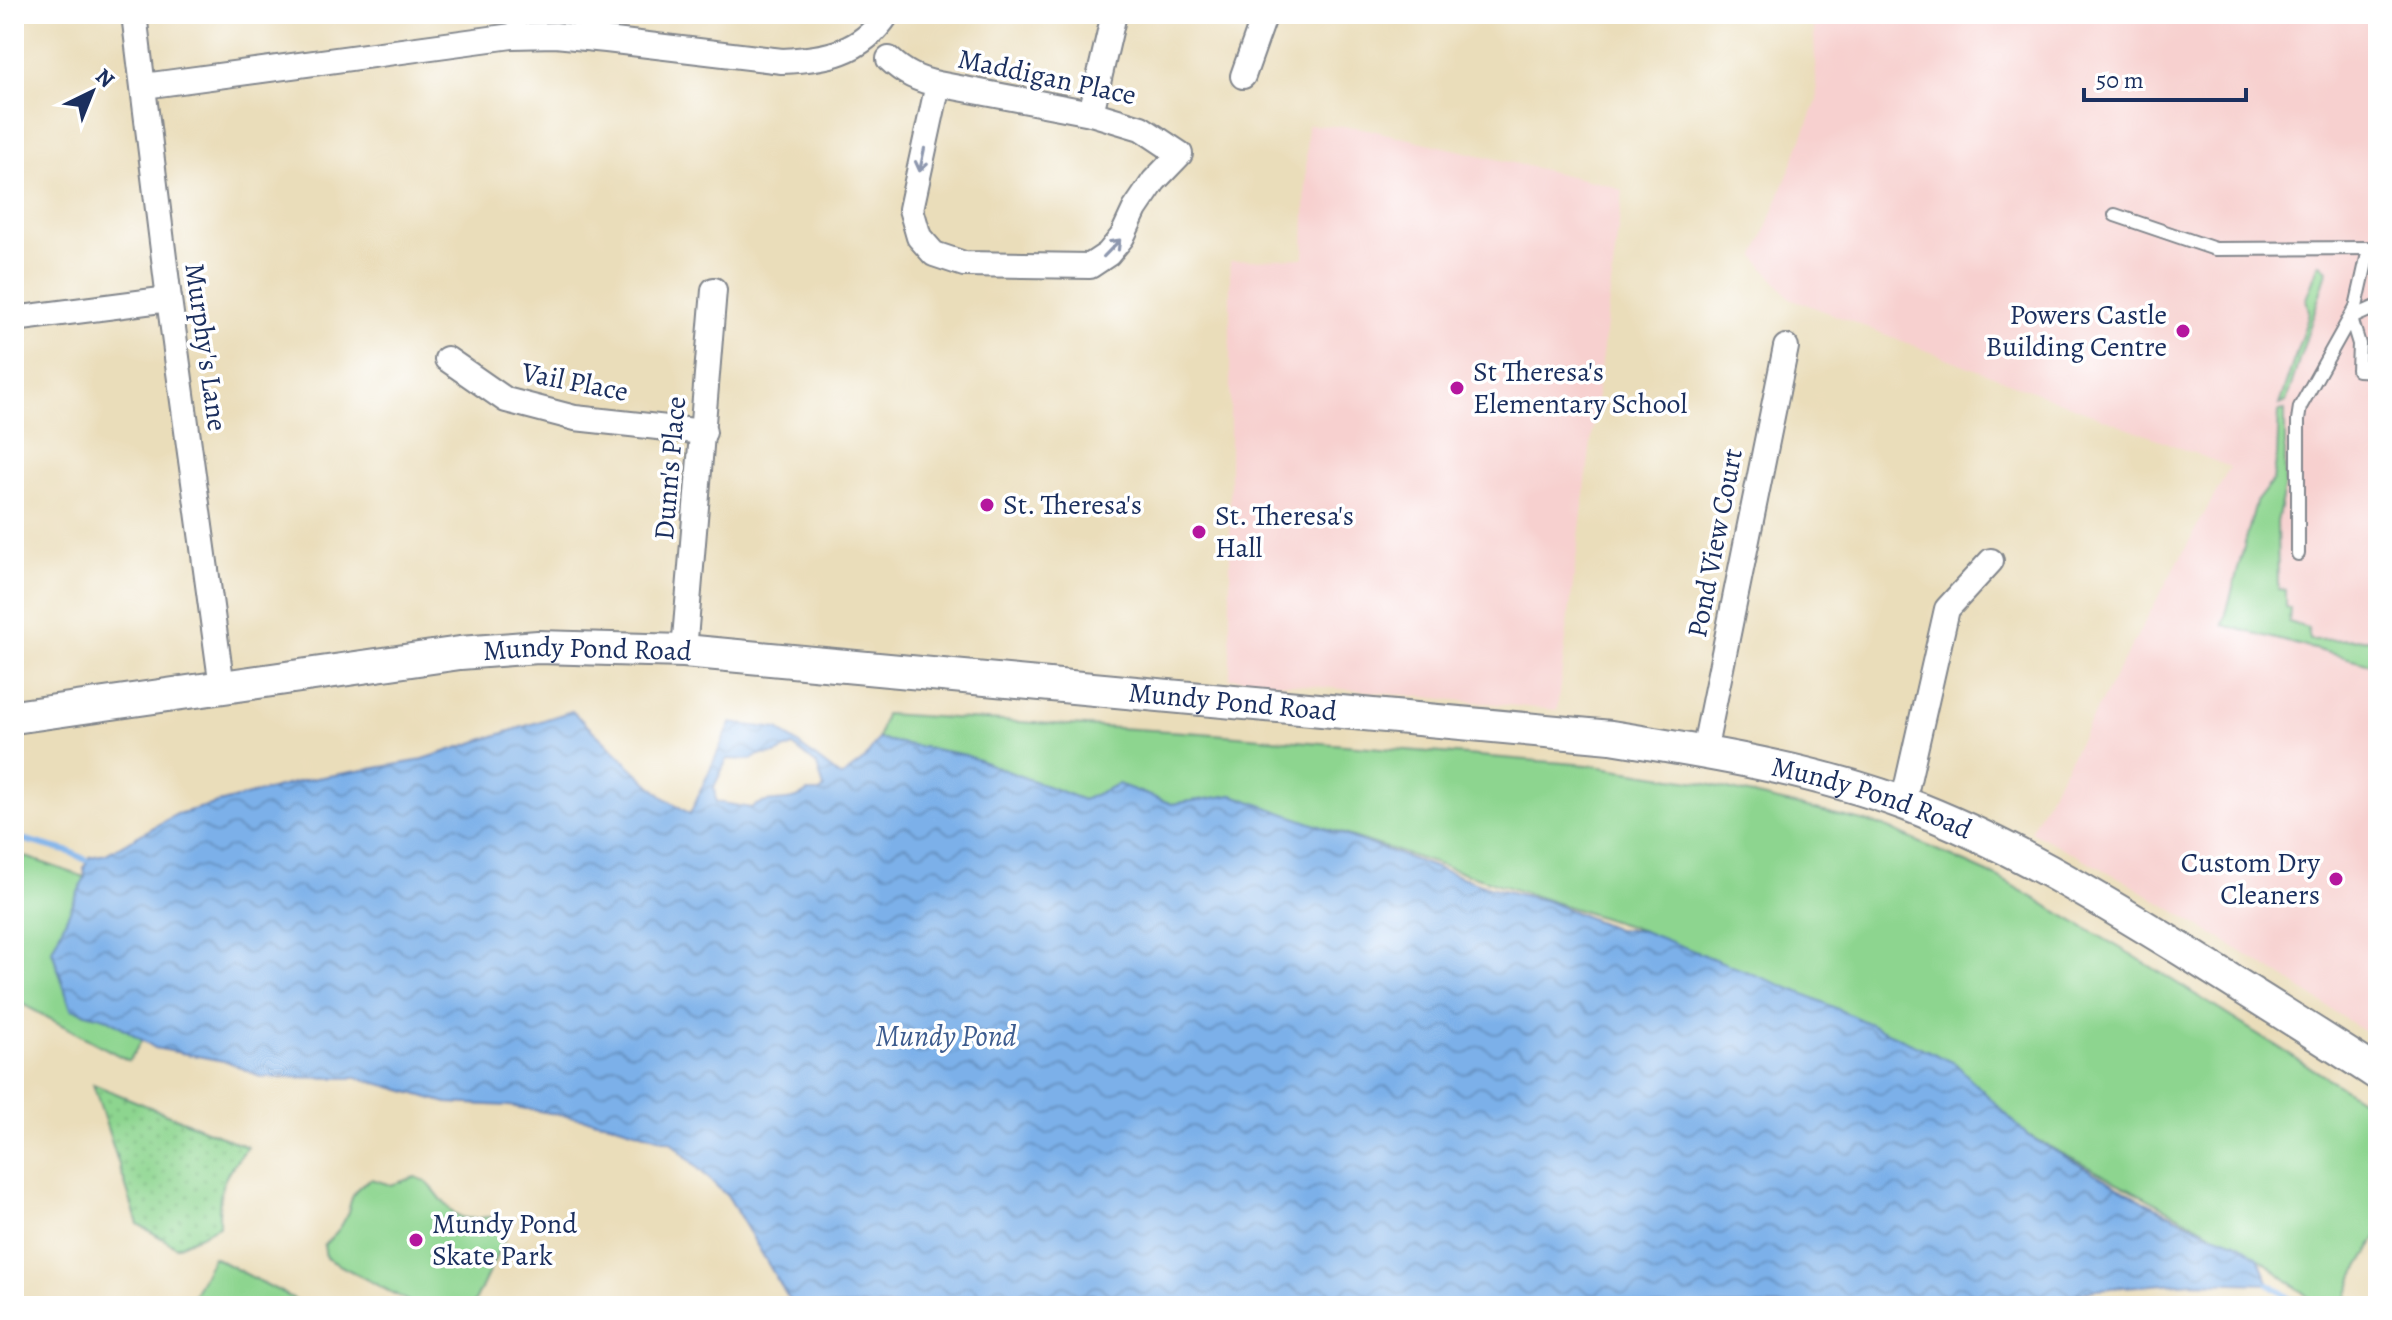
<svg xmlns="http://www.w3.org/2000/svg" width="2392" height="1320" font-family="Alegreya,serif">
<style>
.built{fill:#f7d0cf}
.green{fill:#8dd58f;stroke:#548276;stroke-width:2}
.park{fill:url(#park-dots);stroke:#548276;stroke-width:2}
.water{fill:url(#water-waves);stroke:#4c70a4;stroke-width:2;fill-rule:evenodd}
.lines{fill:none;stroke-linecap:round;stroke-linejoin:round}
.stream{stroke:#7cb0e9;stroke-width:6}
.lane-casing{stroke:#82868c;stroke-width:16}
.street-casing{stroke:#82868c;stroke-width:28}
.secondary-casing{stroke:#82868c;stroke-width:36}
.lane{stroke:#fff;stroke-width:12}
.street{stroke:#fff;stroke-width:24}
.secondary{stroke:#fff;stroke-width:32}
.oneway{stroke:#8d97ae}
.poi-dot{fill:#b5179e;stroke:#fff;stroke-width:3}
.labels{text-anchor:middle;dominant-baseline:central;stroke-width:7;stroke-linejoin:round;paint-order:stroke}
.street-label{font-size:28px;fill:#1b2f5e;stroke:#fff}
.poi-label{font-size:28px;fill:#1b2f5e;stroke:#fff;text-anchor:start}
.water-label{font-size:30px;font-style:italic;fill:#3d5c8f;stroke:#fff}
</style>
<defs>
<pattern id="park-dots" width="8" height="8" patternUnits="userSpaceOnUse" patternTransform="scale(2)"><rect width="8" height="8" fill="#8dd58f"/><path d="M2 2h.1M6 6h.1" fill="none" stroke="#79b77e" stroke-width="1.8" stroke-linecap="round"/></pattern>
<pattern id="water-waves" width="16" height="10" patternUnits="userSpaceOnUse" patternTransform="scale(2)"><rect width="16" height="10" fill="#7cb0e9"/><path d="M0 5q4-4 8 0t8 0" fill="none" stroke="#6590c0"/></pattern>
</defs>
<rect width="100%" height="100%" fill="#fff"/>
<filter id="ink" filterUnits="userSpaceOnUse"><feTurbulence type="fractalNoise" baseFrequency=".0125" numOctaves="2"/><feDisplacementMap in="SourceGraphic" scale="16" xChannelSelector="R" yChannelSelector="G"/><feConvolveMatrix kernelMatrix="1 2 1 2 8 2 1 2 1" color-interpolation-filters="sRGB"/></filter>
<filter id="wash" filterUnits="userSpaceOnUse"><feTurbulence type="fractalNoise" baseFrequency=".006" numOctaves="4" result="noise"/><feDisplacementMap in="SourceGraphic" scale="32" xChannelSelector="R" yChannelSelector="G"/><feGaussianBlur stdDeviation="1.8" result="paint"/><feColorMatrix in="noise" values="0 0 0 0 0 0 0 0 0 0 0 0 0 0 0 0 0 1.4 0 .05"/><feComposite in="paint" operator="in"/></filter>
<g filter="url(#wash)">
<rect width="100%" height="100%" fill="#eaddba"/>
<!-- built -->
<g class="built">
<polygon points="1813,14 2378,14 2378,1041 2292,983 2188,919 2122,879 2030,831 2230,467 1790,298 1755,257 1817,101"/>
<polygon points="1307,125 1358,127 1609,185 1623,191 1557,710 1230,678 1230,261 1304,258"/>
</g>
<!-- green -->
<g class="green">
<polygon points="2319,263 2327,270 2326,275 2286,402 2279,405 2307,320 2309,311 2306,299"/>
<polygon points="2285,410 2285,484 2277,522 2278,589 2286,590 2286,607 2290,608 2289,622 2308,628 2310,640 2378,639 2378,666 2223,625 2256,502 2273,480 2277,456 2279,411"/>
<polygon points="885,714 1201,733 1588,765 1698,782 1883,826 1999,878 2134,956 2378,1110 2378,1236 2354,1275 2345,1304 2311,1299 2258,1257 1643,931 1307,822 1233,795 1172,804 1118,784 1083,800 965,755 878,739"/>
<polygon points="14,853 85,877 52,950 71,1009 109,1019 142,1040 129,1061 22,1004 14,997"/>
<path d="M415 1177C436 1182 441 1208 461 1217 479 1225 501 1203 506 1235L473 1306H417L326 1258 324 1245C329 1239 337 1233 341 1226 355 1207 344 1192 371 1179L391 1185Z"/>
<polygon points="213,1257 308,1306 188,1306"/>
</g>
<!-- park -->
<path class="park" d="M93 1084 248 1147C221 1178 219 1185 219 1226L177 1247 138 1224Z"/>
<!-- water -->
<path class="water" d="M572 711 662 796 690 814 731 723 778 729 841 777 865 759 878 739 965 755 1083 800 1118 784 1172 804 1233 795 1489 887 1547 901 1616 929 1643 931 1809 996 1955 1063 2027 1135 2145 1202 2210 1233 2236 1242 2258 1257 2269 1284 2193 1282 2096 1289 2029 1306H1126L1091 1294 1056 1306H793L729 1198 671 1142 609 1123 509 1106 447 1103 359 1078 261 1077 229 1062 155 1048 109 1019 71 1009 52 950 85 877 84 867 90 857 106 854 177 814 305 780 417 761ZM793 746 817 765 824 788 820 792H807C791 806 768 796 751 808L716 802 714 787 727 759 751 760 759 755 775 754Z"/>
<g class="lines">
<!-- stream -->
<g class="stream">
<polyline points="14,837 70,852 86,860"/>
<polyline points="2269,1284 2301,1306"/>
</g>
</g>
</g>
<g filter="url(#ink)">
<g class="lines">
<!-- lane casing -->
<g class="lane-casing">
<g id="lane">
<polyline points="2115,215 2215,249 2378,248"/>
<polyline points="2378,306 2351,318 2359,344 2358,370 2378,371"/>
<polyline points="2298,554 2298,420 2300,407 2356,307 2369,249"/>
</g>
</g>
<!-- street casing -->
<g class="street-casing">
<g id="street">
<polyline points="134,14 169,299 222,687"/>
<path d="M889 59C904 73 918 80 938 84L1091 113 1141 128 1180 154 1154 181 1135 209 1122 237 1108 254 1090 266 964 264 934 254 919 237 911 209 938 84"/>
<polyline points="1243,76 1265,14"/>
<path d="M144 86 512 36 555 35 606 40 782 61C825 59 861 54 887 14"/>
<polyline points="1091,113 1114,14"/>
<polyline points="14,319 169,299"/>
<polyline points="447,359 506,400 575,418 704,432"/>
<polyline points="684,651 714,290"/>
<polyline points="1704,752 1786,347"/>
<polyline points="1903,803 1947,609 1991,561"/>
</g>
</g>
<!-- secondary casing -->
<g class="secondary-casing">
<g id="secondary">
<path id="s1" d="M14 717 460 653 538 647 684 651 1611 737C1710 753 1811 769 1906 804 2004 841 2095 896 2184 951 2249 992 2314 1032 2378 1074"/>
</g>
</g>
<!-- lane -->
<use href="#lane" class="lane"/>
<!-- street -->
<use href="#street" class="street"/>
<!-- secondary -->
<use href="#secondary" class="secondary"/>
</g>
<!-- one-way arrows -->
<defs><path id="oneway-shaft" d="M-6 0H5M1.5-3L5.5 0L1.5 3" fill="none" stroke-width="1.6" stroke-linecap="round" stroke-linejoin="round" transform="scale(2)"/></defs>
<g class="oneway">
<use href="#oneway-shaft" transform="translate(922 160) rotate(102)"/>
<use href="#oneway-shaft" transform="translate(1112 248) rotate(-46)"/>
</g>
</g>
<!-- markers -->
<g class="poi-dot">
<circle cx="2183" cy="331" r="8"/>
<circle cx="1457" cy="388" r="8"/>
<circle cx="987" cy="505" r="8"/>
<circle cx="1199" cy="532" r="8"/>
<circle cx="2336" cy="879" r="8"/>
<circle cx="416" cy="1240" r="8"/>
</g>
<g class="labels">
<!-- street labels -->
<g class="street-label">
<text transform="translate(1047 77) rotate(12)">Maddigan Place</text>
<text transform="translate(206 347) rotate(82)">Murphy's Lane</text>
<text transform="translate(575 382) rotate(11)">Vail Place</text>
<text transform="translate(670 468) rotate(-85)">Dunn's Place</text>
<text transform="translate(1715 543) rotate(-79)">Pond View Court</text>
<text stroke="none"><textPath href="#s1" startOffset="578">Mundy Pond Road</textPath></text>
<text stroke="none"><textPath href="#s1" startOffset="1226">Mundy Pond Road</textPath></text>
<text stroke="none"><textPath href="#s1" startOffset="1874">Mundy Pond Road</textPath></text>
</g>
<!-- poi labels -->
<g class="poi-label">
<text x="2167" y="315" text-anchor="end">Powers Castle<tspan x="2167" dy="32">Building Centre</tspan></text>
<text x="1473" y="372">St Theresa's<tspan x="1473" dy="32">Elementary School</tspan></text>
<text x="1003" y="505">St. Theresa's</text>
<text x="1215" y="516">St. Theresa's<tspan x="1215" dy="32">Hall</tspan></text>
<text x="2320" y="863" text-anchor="end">Custom Dry<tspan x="2320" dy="32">Cleaners</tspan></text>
<text x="432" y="1224">Mundy Pond<tspan x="432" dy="32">Skate Park</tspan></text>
</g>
<!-- water labels -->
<g class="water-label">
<text x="946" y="1036">Mundy Pond</text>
</g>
</g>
<!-- margin -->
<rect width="2392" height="1320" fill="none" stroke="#fff" stroke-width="48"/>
<!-- north arrow -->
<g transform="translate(92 92) rotate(43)" stroke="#ffffff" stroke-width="6" paint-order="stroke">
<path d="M0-6L14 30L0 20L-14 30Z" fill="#1b2f5e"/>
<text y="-12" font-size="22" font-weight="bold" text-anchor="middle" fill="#1b2f5e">N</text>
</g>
<!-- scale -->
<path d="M2084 88v12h162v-12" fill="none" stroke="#1b2f5e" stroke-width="4"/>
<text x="2096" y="88" font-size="24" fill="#1b2f5e" stroke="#ffffff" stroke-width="6" paint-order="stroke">50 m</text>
</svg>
